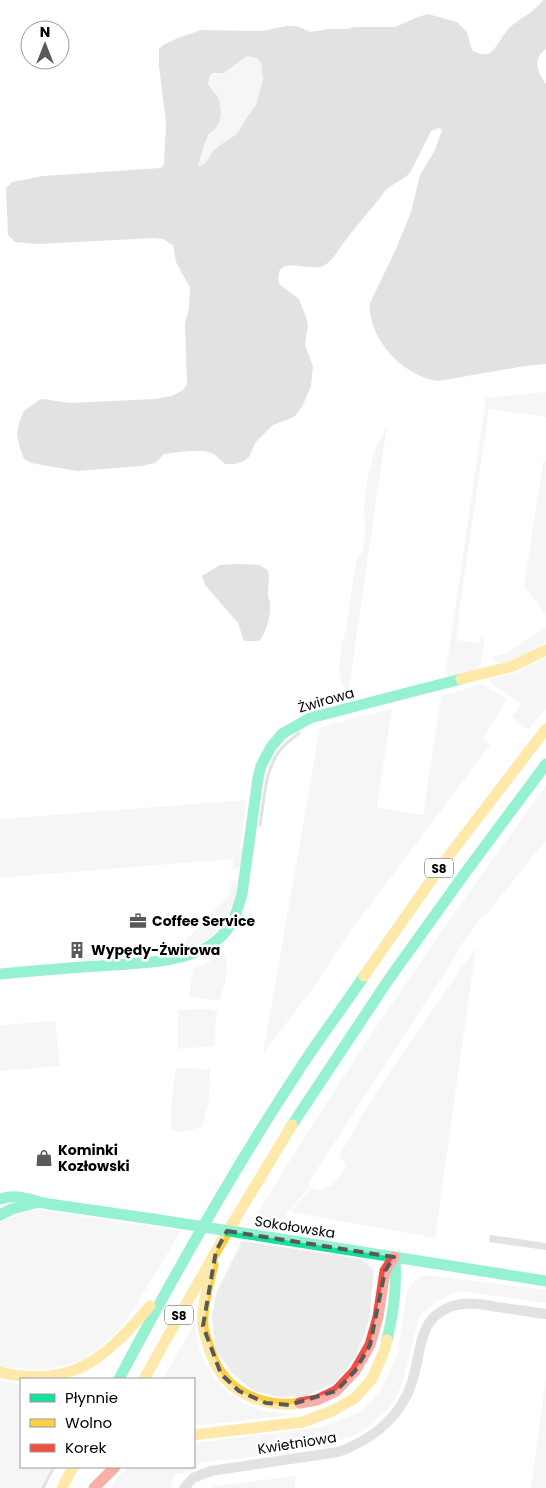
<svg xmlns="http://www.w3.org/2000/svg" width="546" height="1488" font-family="Poppins,sans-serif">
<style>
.green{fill:#ececec}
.water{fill:#bfbfbf;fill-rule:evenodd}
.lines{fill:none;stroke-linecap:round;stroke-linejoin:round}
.stream{stroke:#bfbfbf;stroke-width:3}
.street{stroke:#bebebe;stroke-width:10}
.fast{stroke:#16e098;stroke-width:11}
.slow{stroke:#ffcf43;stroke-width:11}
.jam{stroke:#f24e42;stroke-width:11}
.fast-bridge{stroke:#16e098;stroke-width:11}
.marked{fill:none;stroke:#595959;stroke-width:4;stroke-dasharray:10 6;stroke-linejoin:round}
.labels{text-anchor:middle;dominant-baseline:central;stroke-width:5;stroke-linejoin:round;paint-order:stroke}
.shield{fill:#fff;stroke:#4c4c4c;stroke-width:1}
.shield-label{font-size:12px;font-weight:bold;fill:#000}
.street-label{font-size:14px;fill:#000;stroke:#fff}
.poi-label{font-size:14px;font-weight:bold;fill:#000;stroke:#fff;text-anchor:start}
</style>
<rect width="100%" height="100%" fill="#fff"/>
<!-- green -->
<g class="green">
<path d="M247 55 257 58 261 63 263 79 256 105 247 117 237 134 220 145 214 150 205 163 200 166 198 165C200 155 203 145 209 136 211 132 214 130 216 127 227 112 217 97 208 84L210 75 229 70Z"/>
<polygon points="546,392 546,417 489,409 459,613 460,616 456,640 480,643 481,636 485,639 481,660 481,664 476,670 448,677 446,670 486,398"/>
<polygon points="387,426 348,695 342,684 339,672 341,644 346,631 353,580 356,561 362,553 364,542 365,527 364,503 367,481 374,451"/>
<polygon points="546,461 546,614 524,587 543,462"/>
<path d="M546 627V642C536 649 506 667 495 662L492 657 507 653Z"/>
<polygon points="546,657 546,709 528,730 512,717 521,704 491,684 490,679 517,672"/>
<polygon points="482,684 507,699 483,738 490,745 347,936 316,984 263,1054 320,727 392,709 377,807 423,815 441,696"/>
<path d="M546 786V840L485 916 481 918 459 948 457 954 316 1171 308 1184 311 1185 286 1215 285 1218 278 1219 275 1224 253 1221C343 1071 442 927 546 786Z"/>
<polygon points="246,800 240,847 244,848 240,868 232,870 233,859 0,878 0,819"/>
<path d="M231 880 236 883C239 891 235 899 232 906 216 947 187 950 149 954L144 952 143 949 180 946 229 896Z"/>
<polygon points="476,947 435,1238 290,1212 312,1187 318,1191 326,1187 332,1186 347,1165 342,1160 339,1156 360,1119 383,1082"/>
<polygon points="129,950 128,954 125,954 126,957 74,962 74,954"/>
<path d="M221 954 225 956C229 969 225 989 219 1001L189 997 193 968 202 966Z"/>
<polygon points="209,1009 217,1011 214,1046 178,1049 178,1010"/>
<polygon points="55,1021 60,1066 0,1071 0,1025"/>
<polygon points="176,1068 210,1069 209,1101 202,1127 183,1132 171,1130 171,1106"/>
<polygon points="39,1210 181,1231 128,1318 116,1333 85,1359 47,1370 0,1367 0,1222 23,1212"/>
<polygon points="242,1241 361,1259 374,1270 369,1321 356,1356 336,1382 307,1396 280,1397 254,1391 233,1374 215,1350 212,1317 216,1293"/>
<polygon points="424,1275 546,1290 546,1303 458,1291 437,1301 419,1317 401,1387 390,1407 368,1427 353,1436 324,1445 245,1458 203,1462 189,1472 174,1475 171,1488 110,1488 118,1477 128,1467 194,1467 194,1443 321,1427 358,1413 380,1392 398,1353 407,1291 416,1280"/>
<path d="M195 1322C197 1334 198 1349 204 1360 213 1382 237 1404 261 1410 274 1413 287 1413 300 1414L194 1426V1379H163Z"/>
<polygon points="546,1378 546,1488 531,1488"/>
<polygon points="0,1381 21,1384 21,1467 55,1467 45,1488 0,1488"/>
<polygon points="296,1476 294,1488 212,1488 214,1486"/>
</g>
<!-- water -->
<g class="water">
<path d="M543 0H546V49C532 59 537 72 546 84V364L525 366 439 381C405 378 367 339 370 303L396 249 411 212 420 175 435 150 442 130 439 128 431 131 410 173C403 180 393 183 385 191 382 194 380 199 376 203 364 217 353 230 342 245 338 251 332 261 325 265 310 274 273 251 279 284L299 299 306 317 308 325 305 345 313 366 311 386 302 407 294 417 273 425 255 443 249 457 244 461 235 464H225L214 454 204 451H190L164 454 155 463 142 466 77 471 31 463 24 459 20 448 17 435 19 423 24 411 39 400 45 399 69 403 155 399 172 396 183 390 187 384 185 323 189 309 190 288 176 262 173 245 163 239 155 238 38 244 15 242 8 235 6 188 12 182 43 176 161 168 164 164 166 123 159 66V49L163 45 178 38 201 30 262 31 286 26H296L311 32 328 29H347L355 27H395L418 17 428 14 457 22 467 32 472 50C477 54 484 56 490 53 496 49 504 33 509 28 521 17 533 14 543 0ZM247 56 257 58 261 63 263 79 256 105 247 117 237 134 220 145 214 150 205 163 200 166H198L204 145 209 134 216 128 220 120 221 113 219 99 208 84 210 75 213 73H224Z"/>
<path d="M239 564 259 565 268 570C270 578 268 586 268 594 268 600 269 596 270 602 271 614 267 633 259 641H244L238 623 205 585 202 576 220 565Z"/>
<polygon points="490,1235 546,1243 546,1250 489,1242"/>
</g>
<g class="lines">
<!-- stream -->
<g class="stream">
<path d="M260 825C264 801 265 767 281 749 286 743 293 738 299 733"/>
<polyline points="43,1488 54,1467"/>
</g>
<!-- street -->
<path class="street" d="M184 1488 193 1478 211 1471 338 1452C369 1441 392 1424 407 1395 425 1359 411 1312 462 1304 473 1302 486 1305 497 1307 513 1309 530 1312 546 1314"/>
<!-- fast -->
<g class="fast">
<path d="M0 974C33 971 66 968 99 966 134 963 190 964 217 940 232 928 237 912 242 894L258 778 261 766 271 747 282 734 310 718 461 679"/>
<polyline points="292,1125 389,979 468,869 546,764"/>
<path d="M0 1199C19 1193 31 1201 49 1204 84 1209 118 1214 153 1219"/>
<polyline points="0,1215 12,1209 39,1202"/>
<polyline points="274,1238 546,1281"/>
<path d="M387 1340C393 1315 397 1287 395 1261"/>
<path d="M119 1379C174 1275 232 1172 297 1073 318 1040 342 1009 364 976"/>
</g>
<!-- slow -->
<g class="slow">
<polyline points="461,679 513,666 546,650"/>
<polyline points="364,976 444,862 546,729"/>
<path d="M213 1265C209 1282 201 1309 203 1326 203 1331 206 1336 207 1341 210 1352 214 1364 221 1373 237 1397 272 1408 300 1403"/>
<path d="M0 1372C73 1390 106 1357 150 1306"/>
<polyline points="144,1379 216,1251 292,1125"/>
<polyline points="194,1435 303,1422 332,1411 355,1398 372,1379 385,1349 387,1340"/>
<polyline points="62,1488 73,1467"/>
</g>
<!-- jam -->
<g class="jam">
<polyline points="300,1403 317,1400 336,1391 355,1371 370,1345 378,1317 385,1271 394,1257"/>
<polyline points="94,1488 115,1467"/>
</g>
<!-- fast-bridge -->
<polyline class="fast-bridge" points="153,1219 274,1238"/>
</g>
<!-- marked area -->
<path d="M0 0H546V1488H0ZM227 1231 394 1257 385 1271 370 1345 355 1371 336 1391 289 1405 266 1403 239 1391 221 1374 203 1326 216 1251Z" fill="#fff" fill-opacity=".55" fill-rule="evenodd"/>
<path class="marked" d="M227 1231 394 1257 385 1271 370 1345 355 1371 336 1391 289 1405 266 1403 239 1391 221 1374 203 1326 216 1251Z"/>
<!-- icons -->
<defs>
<g id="office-bare" transform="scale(1.35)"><path d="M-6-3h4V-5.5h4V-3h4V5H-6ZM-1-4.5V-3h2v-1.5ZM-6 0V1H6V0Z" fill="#595959" stroke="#fff" stroke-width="2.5" paint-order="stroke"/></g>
<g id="building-bare" transform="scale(1.35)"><path d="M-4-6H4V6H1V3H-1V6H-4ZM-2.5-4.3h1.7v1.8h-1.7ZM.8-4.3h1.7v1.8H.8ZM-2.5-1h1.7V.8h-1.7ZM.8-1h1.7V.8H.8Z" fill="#595959" stroke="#fff" stroke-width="2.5" paint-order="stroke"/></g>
<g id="shop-bare" transform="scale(1.35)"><path d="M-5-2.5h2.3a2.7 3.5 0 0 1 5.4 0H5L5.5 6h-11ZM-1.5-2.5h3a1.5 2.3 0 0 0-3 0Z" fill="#595959" stroke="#fff" stroke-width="2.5" paint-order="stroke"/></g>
</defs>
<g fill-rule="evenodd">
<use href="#office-bare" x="138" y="921"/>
<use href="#building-bare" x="77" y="950"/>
<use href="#shop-bare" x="44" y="1158"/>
</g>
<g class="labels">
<!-- shield labels -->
<g class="shield">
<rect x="425" y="858.5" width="28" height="19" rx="4"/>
<rect x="165" y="1305.5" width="28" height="19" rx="4"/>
</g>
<g class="shield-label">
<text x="439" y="868">S8</text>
<text x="179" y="1315">S8</text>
</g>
<!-- street labels -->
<g class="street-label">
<text transform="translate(326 700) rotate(-16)">Żwirowa</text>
<text transform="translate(295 1227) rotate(9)">Sokołowska</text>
<text transform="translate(297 1443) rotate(-9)">Kwietniowa</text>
</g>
<!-- poi labels -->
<g class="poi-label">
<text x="152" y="921">Coffee Service</text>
<text x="91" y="950">Wypędy-Żwirowa</text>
<text x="58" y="1150">Kominki<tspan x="58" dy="16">Kozłowski</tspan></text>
</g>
</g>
<!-- legend -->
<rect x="20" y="1378" width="175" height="90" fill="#ffffff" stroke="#999999"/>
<rect x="30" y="1394" width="25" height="8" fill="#16e098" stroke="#999999"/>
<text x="65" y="1403" font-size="15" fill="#000000">Płynnie</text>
<rect x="30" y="1419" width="25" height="8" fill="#ffcf43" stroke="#999999"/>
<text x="65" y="1428" font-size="15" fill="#000000">Wolno</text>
<rect x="30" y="1444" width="25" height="8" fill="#f24e42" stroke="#999999"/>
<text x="65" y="1453" font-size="15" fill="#000000">Korek</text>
<!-- north arrow -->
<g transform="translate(45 45)"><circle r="24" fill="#ffffff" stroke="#999999"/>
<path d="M0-4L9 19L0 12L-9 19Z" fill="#595959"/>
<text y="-8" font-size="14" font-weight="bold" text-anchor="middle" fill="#000000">N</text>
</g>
</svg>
